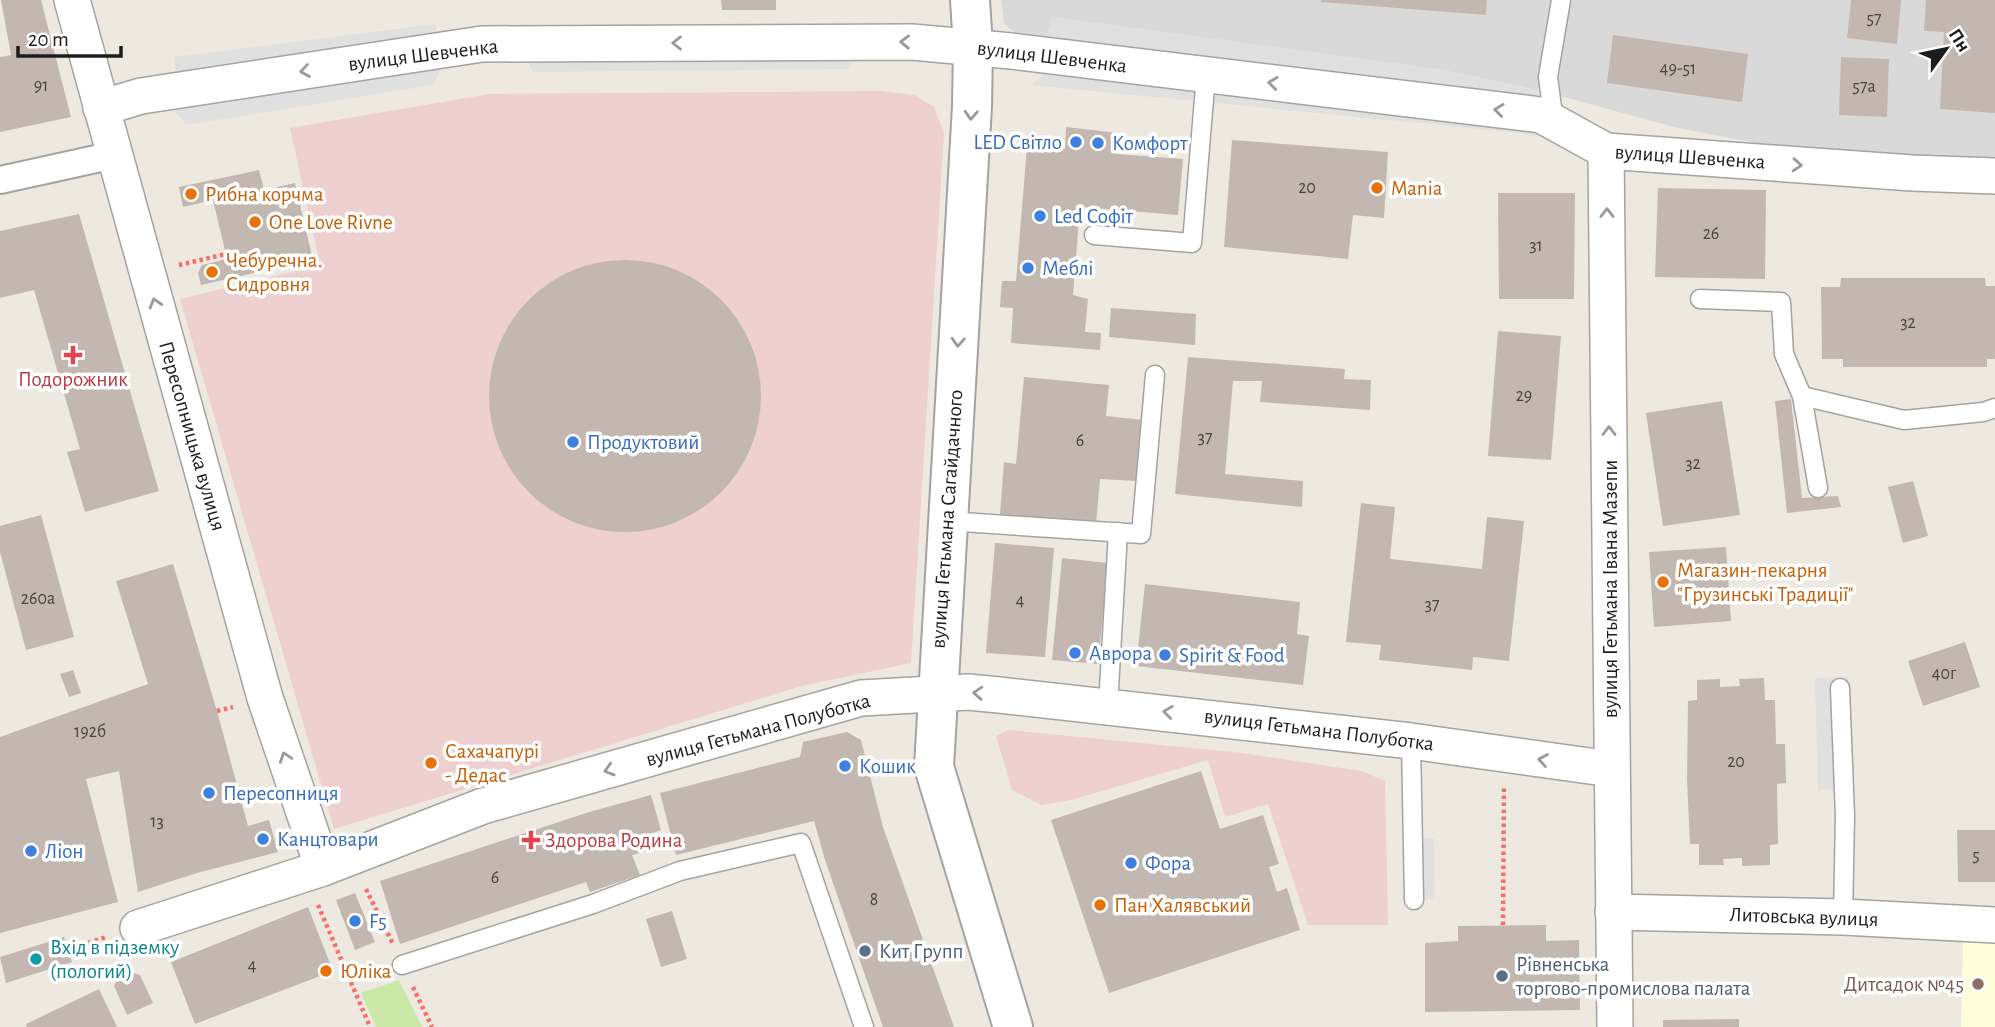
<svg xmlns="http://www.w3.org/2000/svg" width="1995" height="1027" font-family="'Alegreya Sans',sans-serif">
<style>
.residential{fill:#dad9d9}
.commercial{fill:#eed0d1}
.education{fill:#fefcd9}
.grass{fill:#cae8a7}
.parking{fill:#e0e0e0}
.building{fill:#c2b8b1}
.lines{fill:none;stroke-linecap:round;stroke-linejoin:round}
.service-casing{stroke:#a3a3a3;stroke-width:21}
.pedestrian-casing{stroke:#a3a3a3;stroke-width:30}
.minor-casing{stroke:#a3a3a3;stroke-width:38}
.tertiary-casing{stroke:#a3a3a3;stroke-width:42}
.path{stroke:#f76f68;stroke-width:4.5;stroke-dasharray:3.5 3.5;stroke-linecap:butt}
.service{stroke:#fff;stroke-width:18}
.pedestrian{stroke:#fff;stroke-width:26}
.minor{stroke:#fff;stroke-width:35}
.tertiary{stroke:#fff;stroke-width:38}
.oneway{stroke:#999}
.shop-dot{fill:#3f7fe0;stroke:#fff;stroke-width:2.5}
.food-dot{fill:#e8710a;stroke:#fff;stroke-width:2.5}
.health-dot{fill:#e0444e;stroke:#fff;stroke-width:2.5}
.service-dot{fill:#5c6f8a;stroke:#fff;stroke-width:2.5}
.culture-dot{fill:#0f9aa8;stroke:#fff;stroke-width:2.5}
.education-dot{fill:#8d6e63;stroke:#fff;stroke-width:2.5}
.labels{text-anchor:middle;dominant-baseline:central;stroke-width:7;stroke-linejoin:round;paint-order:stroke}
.number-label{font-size:18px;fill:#464341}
.street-label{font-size:21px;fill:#1c1c1c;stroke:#fff}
.shop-label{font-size:21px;fill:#366cbe;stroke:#fff;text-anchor:start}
.food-label{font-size:21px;fill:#c56008;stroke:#fff;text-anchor:start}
.health-label{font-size:21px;fill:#be3a42;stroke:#fff}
.culture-label{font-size:21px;fill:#0d838f;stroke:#fff;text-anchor:start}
.service-label{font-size:21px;fill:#4e5e75;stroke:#fff;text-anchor:start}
.education-label{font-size:21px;fill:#785e54;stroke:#fff;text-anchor:end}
</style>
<rect width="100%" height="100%" fill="#ede9e1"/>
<!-- residential -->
<polygon class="residential" points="1001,0 1995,0 1995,162 1767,145 1678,128 1542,91 1443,70 1052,17 1047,36 1014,32 1004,23"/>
<!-- commercial -->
<g class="commercial">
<polygon points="879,91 915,95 934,107 944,133 911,663 802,686 334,829 180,299 320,265 290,128 489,94"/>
<polygon points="1008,730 1243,753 1361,771 1385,781 1388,925 1308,925 1268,804 1225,817 1208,760 1071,800 1041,805 1012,790 996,736"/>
</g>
<!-- education -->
<polygon class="education" points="1963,940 1995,942 1995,1027 1961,1027"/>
<!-- grass -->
<polygon class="grass" points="399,980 422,1027 376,1027 361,993"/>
<!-- parking -->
<g class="parking">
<polygon points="1052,17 1443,70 1537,90 1546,138 1511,132 1031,85 1045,73 1047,36"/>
<polygon points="435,24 438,40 176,72 174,57"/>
<polygon points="523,51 857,53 847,69 533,72"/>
<polygon points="446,58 433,85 186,125 168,102"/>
<polygon points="1848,677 1851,789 1818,790 1815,678"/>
<polygon points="1434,838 1435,899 1414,900 1412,839"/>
</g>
<!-- building -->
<g class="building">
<polygon points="1,0 41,0 71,117 0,132 0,57 11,55"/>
<polygon points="721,0 776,0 776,10 722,10"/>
<polygon points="1321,0 1487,0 1486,15 1321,2"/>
<polygon points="1851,0 1901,0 1897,44 1847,38"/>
<polygon points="1926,0 1995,0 1995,113 1940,109 1944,32 1924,31"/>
<polygon points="1613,35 1748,54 1742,102 1607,83"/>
<polygon points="1841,57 1889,59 1887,117 1839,115"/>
<polygon points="1066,127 1118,133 1116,154 1183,159 1178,215 1080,207 1073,295 1088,299 1085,332 1101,333 1100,350 1011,343 1013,308 1000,307 1002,281 1016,281 1027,146 1065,149"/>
<polygon points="1232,140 1388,152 1384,218 1353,215 1348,259 1224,247"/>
<polygon points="259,170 264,190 295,183 312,256 306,261 201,285 198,273 202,265 227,259 213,200 183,207 179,187"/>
<polygon points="1658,188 1766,190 1765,279 1655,277"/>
<polygon points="1498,193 1575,193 1574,299 1499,299"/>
<polygon points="79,214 159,491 85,512 67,452 80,449 34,290 0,298 0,231"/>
<circle cx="625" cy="396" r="136"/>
<polygon points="1841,278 1985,278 1986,286 1995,286 1995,359 1987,359 1987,367 1843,367 1843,359 1822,359 1821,287 1840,287"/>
<polygon points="1111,308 1196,314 1195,345 1109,337"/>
<polygon points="1498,331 1561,336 1551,460 1488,456"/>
<polygon points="1188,357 1345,369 1344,379 1371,380 1370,410 1260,402 1262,381 1233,381 1225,474 1303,481 1302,507 1175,494"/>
<polygon points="1024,377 1109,385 1106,416 1144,420 1137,481 1100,479 1096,524 1000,514 1004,462 1016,464"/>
<polygon points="1791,399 1802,498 1838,496 1841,507 1787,513 1775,401"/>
<polygon points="1722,401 1740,515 1663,526 1646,413"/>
<polygon points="1913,481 1928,536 1903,543 1888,487"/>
<polygon points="1361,503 1395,507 1390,559 1482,569 1487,517 1524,521 1509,661 1473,657 1472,670 1379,660 1381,645 1346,642"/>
<polygon points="41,515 74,637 26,650 0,552 0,526"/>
<polygon points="995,543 1054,548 1045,657 986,653"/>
<polygon points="1726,547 1731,621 1654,627 1649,552"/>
<polygon points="1062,558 1108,563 1098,664 1052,660"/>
<polygon points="173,564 217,711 248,826 269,820 278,852 197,873 138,892 119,771 86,779 118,902 0,933 0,737 148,684 116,581"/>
<polygon points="1145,584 1300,602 1297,634 1309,636 1303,685 1136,666"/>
<polygon points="1965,642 1980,687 1923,706 1908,661"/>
<polygon points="73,670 81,693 69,697 60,674"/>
<polygon points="1764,678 1765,700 1775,700 1776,744 1785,744 1786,783 1777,784 1778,844 1770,845 1770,865 1742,866 1742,858 1723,859 1724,865 1699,865 1699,844 1690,844 1687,779 1688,701 1697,700 1697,680 1720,679 1720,687 1740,686 1739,679"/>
<polygon points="847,732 861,740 883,827 954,1027 883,1027 825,860 814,821 676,855 660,793 800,757 803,742"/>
<polygon points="1201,771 1220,829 1263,815 1279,864 1269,867 1277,892 1287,888 1300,930 1109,993 1051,820"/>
<polygon points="651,795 661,830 647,835 652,850 632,855 640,875 590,892 586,882 400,944 380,881 589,812"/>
<polygon points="1957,830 1995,830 1995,882 1958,882"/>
<polygon points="355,893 375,942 355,950 336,900"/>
<polygon points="308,907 333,971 195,1024 171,962"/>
<polygon points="672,911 687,959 661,967 646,919"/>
<polygon points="1546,925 1546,941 1579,940 1580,1010 1425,1012 1425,943 1458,941 1458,926"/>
<polygon points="64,937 72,962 6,983 0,957"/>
<polygon points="130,972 140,975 153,1003 127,1015 114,986 119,976"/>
<polygon points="99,989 117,1027 27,1027 26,1024"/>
<polygon points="1739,1019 1739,1027 1663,1027 1663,1020"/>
</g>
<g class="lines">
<!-- service casing -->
<g class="service-casing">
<g id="service">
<polyline points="1554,123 1548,77 1561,0"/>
<polyline points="1094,235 1192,243 1206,75"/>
<polyline points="1700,299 1781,302 1784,354 1802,396 1818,488"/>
<polyline points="1802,396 1904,420 1983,412 1995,408"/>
<polyline points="947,521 1141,534 1155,375"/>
<polyline points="1840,688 1845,816 1843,917"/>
<polyline points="1108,706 1118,532"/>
<polyline points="1411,741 1414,900"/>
<polyline points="402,965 593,904 680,871 801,843 864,1027"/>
</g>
</g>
<!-- pedestrian casing -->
<g class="pedestrian-casing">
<polyline id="pedestrian" points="0,180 114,155"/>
</g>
<!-- minor casing -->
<g class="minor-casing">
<g id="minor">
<polyline points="72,0 265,698 323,868"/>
<polyline points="101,108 141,96 482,44 912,42 1011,51 1541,115 1606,151 1912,173 1995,176"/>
<polyline points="1606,151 1615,1027"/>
<polyline points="1613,912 1843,917 1995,925"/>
<polyline points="138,928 323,868 483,806 861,698 968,692 999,695 1411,741 1611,769"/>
</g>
</g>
<!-- tertiary casing -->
<g class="tertiary-casing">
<polyline id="tertiary" points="970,0 973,47 972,106 934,767 1013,1027"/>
</g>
<!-- path -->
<g class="path">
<polyline points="179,265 226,254"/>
<polyline points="217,711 233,707"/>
<polyline points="366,889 393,944"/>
<polyline points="318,905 370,1027"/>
<polyline points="1503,925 1504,787"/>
<polyline points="68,949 107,937"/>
<polyline points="413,987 432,1027"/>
</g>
<!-- service -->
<use href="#service" class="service"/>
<!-- pedestrian -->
<use href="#pedestrian" class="pedestrian"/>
<!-- minor -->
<use href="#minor" class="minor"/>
<!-- tertiary -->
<use href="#tertiary" class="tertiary"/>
</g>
<!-- one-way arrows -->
<defs><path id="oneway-chevron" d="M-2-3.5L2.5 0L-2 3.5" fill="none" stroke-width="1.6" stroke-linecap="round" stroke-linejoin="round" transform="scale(1.75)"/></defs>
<g class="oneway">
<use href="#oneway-chevron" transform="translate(905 42) rotate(-179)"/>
<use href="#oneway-chevron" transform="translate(677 43) rotate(180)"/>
<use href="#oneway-chevron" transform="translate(305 71) rotate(171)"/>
<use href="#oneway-chevron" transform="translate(1273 83) rotate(-173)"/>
<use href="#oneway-chevron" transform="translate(1499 110) rotate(-173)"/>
<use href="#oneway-chevron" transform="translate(971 115) rotate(93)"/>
<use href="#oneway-chevron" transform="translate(1797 165) rotate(4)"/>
<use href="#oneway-chevron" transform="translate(1607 213) rotate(-90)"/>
<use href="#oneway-chevron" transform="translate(155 303) rotate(-106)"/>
<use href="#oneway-chevron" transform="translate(958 342) rotate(93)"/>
<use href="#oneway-chevron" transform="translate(1609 431) rotate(-90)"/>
<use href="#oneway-chevron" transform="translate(978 693) rotate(-176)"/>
<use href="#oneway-chevron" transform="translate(1168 712) rotate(-173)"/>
<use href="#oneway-chevron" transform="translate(285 757) rotate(-109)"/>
<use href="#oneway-chevron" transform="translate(1543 760) rotate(-171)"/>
<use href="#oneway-chevron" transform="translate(609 770) rotate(164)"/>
</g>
<!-- markers -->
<g class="shop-dot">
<circle cx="1076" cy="142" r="7"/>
<circle cx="1098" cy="143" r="7"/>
<circle cx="1040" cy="216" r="7"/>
<circle cx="1028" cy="268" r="7"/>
<circle cx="573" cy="442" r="7"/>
<circle cx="1075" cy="653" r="7"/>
<circle cx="1165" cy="655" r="7"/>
<circle cx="845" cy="766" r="7"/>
<circle cx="209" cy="793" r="7"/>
<circle cx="263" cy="839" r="7"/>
<circle cx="31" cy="851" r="7"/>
<circle cx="1131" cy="863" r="7"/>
<circle cx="355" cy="921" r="7"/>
</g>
<g class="food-dot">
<circle cx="1377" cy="188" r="7"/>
<circle cx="191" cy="194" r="7"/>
<circle cx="255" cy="222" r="7"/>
<circle cx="212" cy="272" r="7"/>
<circle cx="1663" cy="582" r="7"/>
<circle cx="431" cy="763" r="7"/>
<circle cx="1100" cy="905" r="7"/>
<circle cx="326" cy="971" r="7"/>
</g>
<g class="health-dot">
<path d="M69.5 344.5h7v7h7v7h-7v7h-7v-7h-7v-7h7z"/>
<path d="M527.5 829.5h7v7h7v7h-7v7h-7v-7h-7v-7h7z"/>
</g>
<g class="service-dot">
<circle cx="865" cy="951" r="7"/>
<circle cx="1502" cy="976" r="7"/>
</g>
<circle class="culture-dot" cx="36" cy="959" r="7"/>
<circle class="education-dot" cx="1978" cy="984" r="7"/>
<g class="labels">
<!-- number labels -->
<g class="number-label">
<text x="1874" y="19">57</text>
<text x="1678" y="69">49-51</text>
<text x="41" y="86">91</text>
<text x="1864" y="87">57а</text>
<text x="1307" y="188">20</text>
<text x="1711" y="234">26</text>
<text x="1536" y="246">31</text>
<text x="1908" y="323">32</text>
<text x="1524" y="396">29</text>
<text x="1205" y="438">37</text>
<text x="1080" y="441">6</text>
<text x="1693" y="464">32</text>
<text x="38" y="599">260а</text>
<text x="1020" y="601">4</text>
<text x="1432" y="605">37</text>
<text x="1944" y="674">40г</text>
<text x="90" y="732">192б</text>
<text x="1736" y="762">20</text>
<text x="157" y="822">13</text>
<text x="1976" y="856">5</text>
<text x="495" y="878">6</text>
<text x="874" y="900">8</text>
<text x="252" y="966">4</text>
</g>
<!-- street labels -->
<g class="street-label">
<text transform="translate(423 55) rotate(-7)">вулиця Шевченка</text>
<text transform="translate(1052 57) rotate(7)">вулиця Шевченка</text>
<text transform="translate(1690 157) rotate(4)">вулиця Шевченка</text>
<text transform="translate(192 436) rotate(74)">Пересопницька вулиця</text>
<text transform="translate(947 519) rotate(-86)">вулиця Гетьмана Сагайдачного</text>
<text transform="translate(1610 589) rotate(-90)">вулиця Гетьмана Івана Мазепи</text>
<text transform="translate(758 730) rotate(-15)">вулиця Гетьмана Полуботка</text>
<text transform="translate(1319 730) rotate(7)">вулиця Гетьмана Полуботка</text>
<text transform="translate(1804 917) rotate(2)">Литовська вулиця</text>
</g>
<!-- shop labels -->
<g class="shop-label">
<text x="1062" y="142" text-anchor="end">LED Світло</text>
<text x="1112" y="143">Комфорт</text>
<text x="1054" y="216">Led Софіт</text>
<text x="1042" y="268">Меблі</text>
<text x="587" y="442">Продуктовий</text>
<text x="1089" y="653">Аврора</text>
<text x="1179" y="655">Spirit &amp; Food</text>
<text x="859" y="766">Кошик</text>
<text x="223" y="793">Пересопниця</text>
<text x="277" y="839">Канцтовари</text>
<text x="45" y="851">Ліон</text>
<text x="1145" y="863">Фора</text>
<text x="369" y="921">F5</text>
</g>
<!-- food labels -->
<g class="food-label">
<text x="1391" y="188">Mania</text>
<text x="205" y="194">Рибна корчма</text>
<text x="269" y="222">One Love Rivne</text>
<text x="226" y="260">Чебуречна.<tspan x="226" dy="24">Сидровня</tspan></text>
<text x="1677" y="570">Магазин-пекарня<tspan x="1677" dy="24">"Грузинські Традиції"</tspan></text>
<text x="445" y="751">Сахачапурі<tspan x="445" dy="24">- Дедас</tspan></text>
<text x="1114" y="905">Пан Халявський</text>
<text x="340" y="971">Юліка</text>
</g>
<!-- health labels -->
<g class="health-label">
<text x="73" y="379">Подорожник</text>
<text x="545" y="840" text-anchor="start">Здорова Родина</text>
</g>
<!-- culture labels -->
<g class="culture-label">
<text x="50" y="947">Вхід в підземку<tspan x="50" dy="24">(пологий)</tspan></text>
</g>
<!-- service labels -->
<g class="service-label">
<text x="879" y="951">Кит Групп</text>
<text x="1516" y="964">Рівненська<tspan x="1516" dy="24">торгово-промислова палата</tspan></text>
</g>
<!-- education labels -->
<g class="education-label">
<text x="1964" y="984">Дитсадок №45</text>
</g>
</g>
<!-- north arrow -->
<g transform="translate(1946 49) rotate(57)" stroke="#ffffff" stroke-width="5" paint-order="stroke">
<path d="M0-5L12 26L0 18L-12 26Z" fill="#1c1c1c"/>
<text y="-10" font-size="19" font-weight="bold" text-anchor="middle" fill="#1c1c1c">Пн</text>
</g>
<!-- scale -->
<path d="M18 46v10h103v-10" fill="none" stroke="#1c1c1c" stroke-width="3.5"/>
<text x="28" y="46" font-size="21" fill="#1c1c1c" stroke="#ffffff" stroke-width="5" paint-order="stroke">20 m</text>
</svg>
